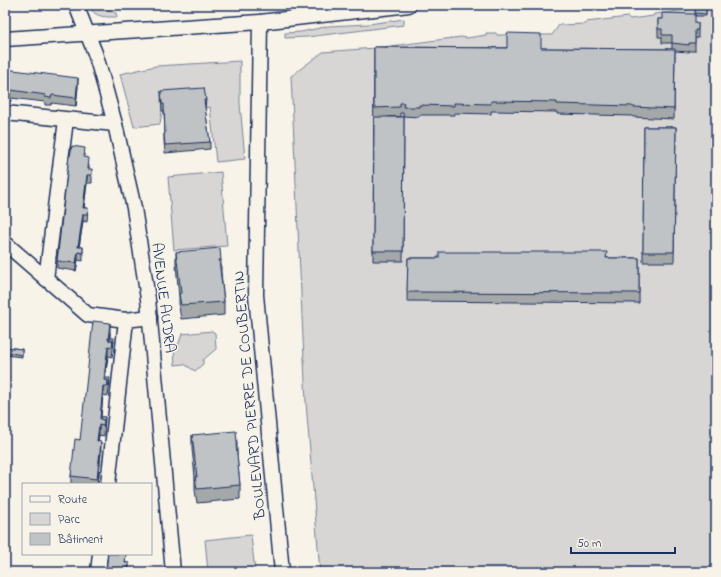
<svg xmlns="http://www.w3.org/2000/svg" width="721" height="577" font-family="'Indie Flower',sans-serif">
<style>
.green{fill:#d7d6d4;stroke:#798299}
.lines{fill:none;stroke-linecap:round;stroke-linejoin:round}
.minor-casing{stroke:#1b2f5e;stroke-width:17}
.minor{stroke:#f7f3e8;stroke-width:14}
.wall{fill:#a5a8a9;stroke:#1b2f5e}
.shaded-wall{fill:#86888a;stroke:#1b2f5e}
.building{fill:#c0c3c5;stroke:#1b2f5e}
.labels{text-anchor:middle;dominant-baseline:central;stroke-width:3;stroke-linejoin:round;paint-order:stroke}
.street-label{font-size:16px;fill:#1b2f5e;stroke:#f7f3e8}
</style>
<rect width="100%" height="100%" fill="#f7f3e8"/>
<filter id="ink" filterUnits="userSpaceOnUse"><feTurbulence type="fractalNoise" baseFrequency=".025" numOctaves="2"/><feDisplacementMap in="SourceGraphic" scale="8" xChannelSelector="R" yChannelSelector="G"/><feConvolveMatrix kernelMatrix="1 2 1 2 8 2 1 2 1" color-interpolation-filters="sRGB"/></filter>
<g filter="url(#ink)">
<!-- green -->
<g class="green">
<path d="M89 5H98L116 13 117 17C105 17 94 18 89 5Z"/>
<polygon points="698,5 716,5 716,572 320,572 306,403 291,76 323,52 375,48 461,37 467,38 486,35 486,33 496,33 497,35 552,35 559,25 586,24 586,22 628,17 630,19 653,16 654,14 687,10"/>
<polygon points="404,19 404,25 307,37 285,38 285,33 301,32 329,26 369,24"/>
<polygon points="240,61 240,104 245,159 216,162 210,107 205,108 204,95 161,99 162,111 160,124 134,127 120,74 156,66"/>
<polygon points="221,172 227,246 174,250 168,177"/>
<polygon points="212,331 215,333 216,349 203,360 203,364 195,371 184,364 175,365 174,348 178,346 182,334"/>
<polygon points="251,535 255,572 208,572 205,540"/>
</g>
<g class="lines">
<!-- minor casing -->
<g class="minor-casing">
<g id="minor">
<polyline points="76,5 95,53 101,73 115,124 134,208 148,299 173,572"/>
<polyline points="260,22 256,295 282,572"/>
<polyline points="5,39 260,22 409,5"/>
<polyline points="5,113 115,124"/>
<polyline points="5,243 88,315 126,320 150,317"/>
<polyline points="46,279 66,120"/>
<polyline points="108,484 126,320"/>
<polyline points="98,572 100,554"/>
</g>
</g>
<!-- minor -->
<use href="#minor" class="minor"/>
</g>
<!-- wall -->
<g class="wall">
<polygon points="696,5 706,5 706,16 695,16"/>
<polygon points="658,19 698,23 698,38 695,38 695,51 689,51 689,52 675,51 674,119 633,117 632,116 557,114 557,112 491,111 491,114 454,113 454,115 419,115 419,117 403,116 403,113 400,113 400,117 388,117 404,117 403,261 373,261 374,47 672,49 672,43 662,43 662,37 658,37"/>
<polygon points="5,69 78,86 76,106 52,103 51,105 45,105 45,102 11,98 11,101 5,100"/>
<polygon points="161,91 206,100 205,108 210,142 210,149 165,153 164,141 164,134 165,134 164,111 162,111"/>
<polygon points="644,127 676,127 674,262 643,262"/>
<polygon points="85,158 89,166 89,169 92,177 92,183 87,183 84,208 88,208 87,222 83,221 79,247 83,247 83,261 78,260 76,271 57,268 57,261 56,260 56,258"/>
<polygon points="176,252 221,260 221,272 224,302 224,315 181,319 179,307 179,297 176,265"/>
<polygon points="408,258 639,258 639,303 407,301"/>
<polygon points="110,333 110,338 114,341 112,357 108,356 105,378 110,381 108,396 103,395 101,417 105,417 104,436 99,435 98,442 101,452 98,484 71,484 71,476 80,440"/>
<polygon points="5,347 22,349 22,357 5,355"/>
<polygon points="192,435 237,443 237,457 240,485 240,499 197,503 195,490 195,477 192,449"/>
<polygon points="108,554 126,554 125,563 129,563 129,572 106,572"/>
</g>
<!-- shaded-wall -->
<g class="shaded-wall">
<polygon points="78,78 78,86 76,106 76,98"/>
<polygon points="87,175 87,183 83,215 83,208"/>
<polygon points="83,214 83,221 78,254 78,247"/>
<polygon points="78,252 78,260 76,271 76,263"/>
<polygon points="110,323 110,333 109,346 108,340"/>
<polygon points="108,346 108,356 104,386 104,380"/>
<polygon points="103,386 103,395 100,425 100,419"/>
<polygon points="99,425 99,435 97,451 97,441"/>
<polygon points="101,442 101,452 98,484 97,484"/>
</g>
<!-- building -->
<g class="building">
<polygon points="696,5 706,5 706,14 695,13"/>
<polygon points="662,13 695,14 695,23 698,23 698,30 695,30 695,43 689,43 689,45 672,43 672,35 662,35 662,29 658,29 658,19 662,19"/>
<polygon points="507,33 541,34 541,48 675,49 674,109 633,107 632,106 557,104 557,102 491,101 491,104 454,103 454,106 419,105 419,107 403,107 404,103 400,103 400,107 374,108 374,47 507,48"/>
<polygon points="5,69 78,78 76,98 52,95 51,98 45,97 46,95 11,90 11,93 5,92"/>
<polygon points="204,88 206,100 204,100 210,142 165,145 164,134 165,134 164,104 162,104 161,91"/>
<polygon points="374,117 404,117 403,251 373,251"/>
<polygon points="644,127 676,127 674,252 643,252"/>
<polygon points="72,146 85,148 84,157 89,158 88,169 92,169 92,175 87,175 83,208 88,208 87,214 83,214 78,247 83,247 83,253 78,252 76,263 57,261 69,156 70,156"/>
<polygon points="220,248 221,260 219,260 224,302 181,305 179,294 181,293 176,252"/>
<polygon points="57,249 58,249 57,258 56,258"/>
<polygon points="439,252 607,252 606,258 639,258 639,293 407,292 408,258 439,258"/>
<polygon points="93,321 110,323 108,340 113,340 112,347 108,346 105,370 104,380 108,380 108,386 103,386 100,419 104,420 104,426 99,425 97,441 101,442 97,479 71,476 75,439 80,440"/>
<polygon points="110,338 114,338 113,347 113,340 109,340"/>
<polygon points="5,347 22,349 22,355 5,352"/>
<polygon points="105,378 110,378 108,387 108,380 105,380"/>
<polygon points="101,417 105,417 104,427 104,420 100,419"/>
<polygon points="236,431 237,443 236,444 240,485 197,489 195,477 197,477 192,435"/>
<polygon points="108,554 126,554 125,563 129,563 128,569 124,569 123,572 106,572"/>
</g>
</g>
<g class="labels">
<!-- street labels -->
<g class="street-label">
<text transform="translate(163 298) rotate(83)">AVENUE AUDRA</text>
<text transform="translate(250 395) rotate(-95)">BOULEVARD PIERRE DE COUBERTIN</text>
</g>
</g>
<!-- margin -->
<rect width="721" height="577" fill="none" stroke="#f7f3e8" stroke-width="20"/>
<rect x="10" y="10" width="701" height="557" fill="none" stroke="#1b2f5e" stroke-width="1.5" filter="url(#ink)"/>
<!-- legend -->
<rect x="22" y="483" width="130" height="72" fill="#f7f3e8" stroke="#9fa5b1"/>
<rect x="30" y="496" width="20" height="6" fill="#f7f3e8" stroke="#9fa5b1"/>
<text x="58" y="503" font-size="12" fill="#1b2f5e">Route</text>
<rect x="30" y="513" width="20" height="12" fill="#d7d6d4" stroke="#9fa5b1"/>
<text x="58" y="523" font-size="12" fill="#1b2f5e">Parc</text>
<rect x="30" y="533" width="20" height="12" fill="#c0c3c5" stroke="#9fa5b1"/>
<text x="58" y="543" font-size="12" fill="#1b2f5e">Bâtiment</text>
<!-- scale -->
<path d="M571 547v6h104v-6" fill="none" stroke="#1b2f5e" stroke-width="2"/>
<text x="577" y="547" font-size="12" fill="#1b2f5e" stroke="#f7f3e8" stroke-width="3" paint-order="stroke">50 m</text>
</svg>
